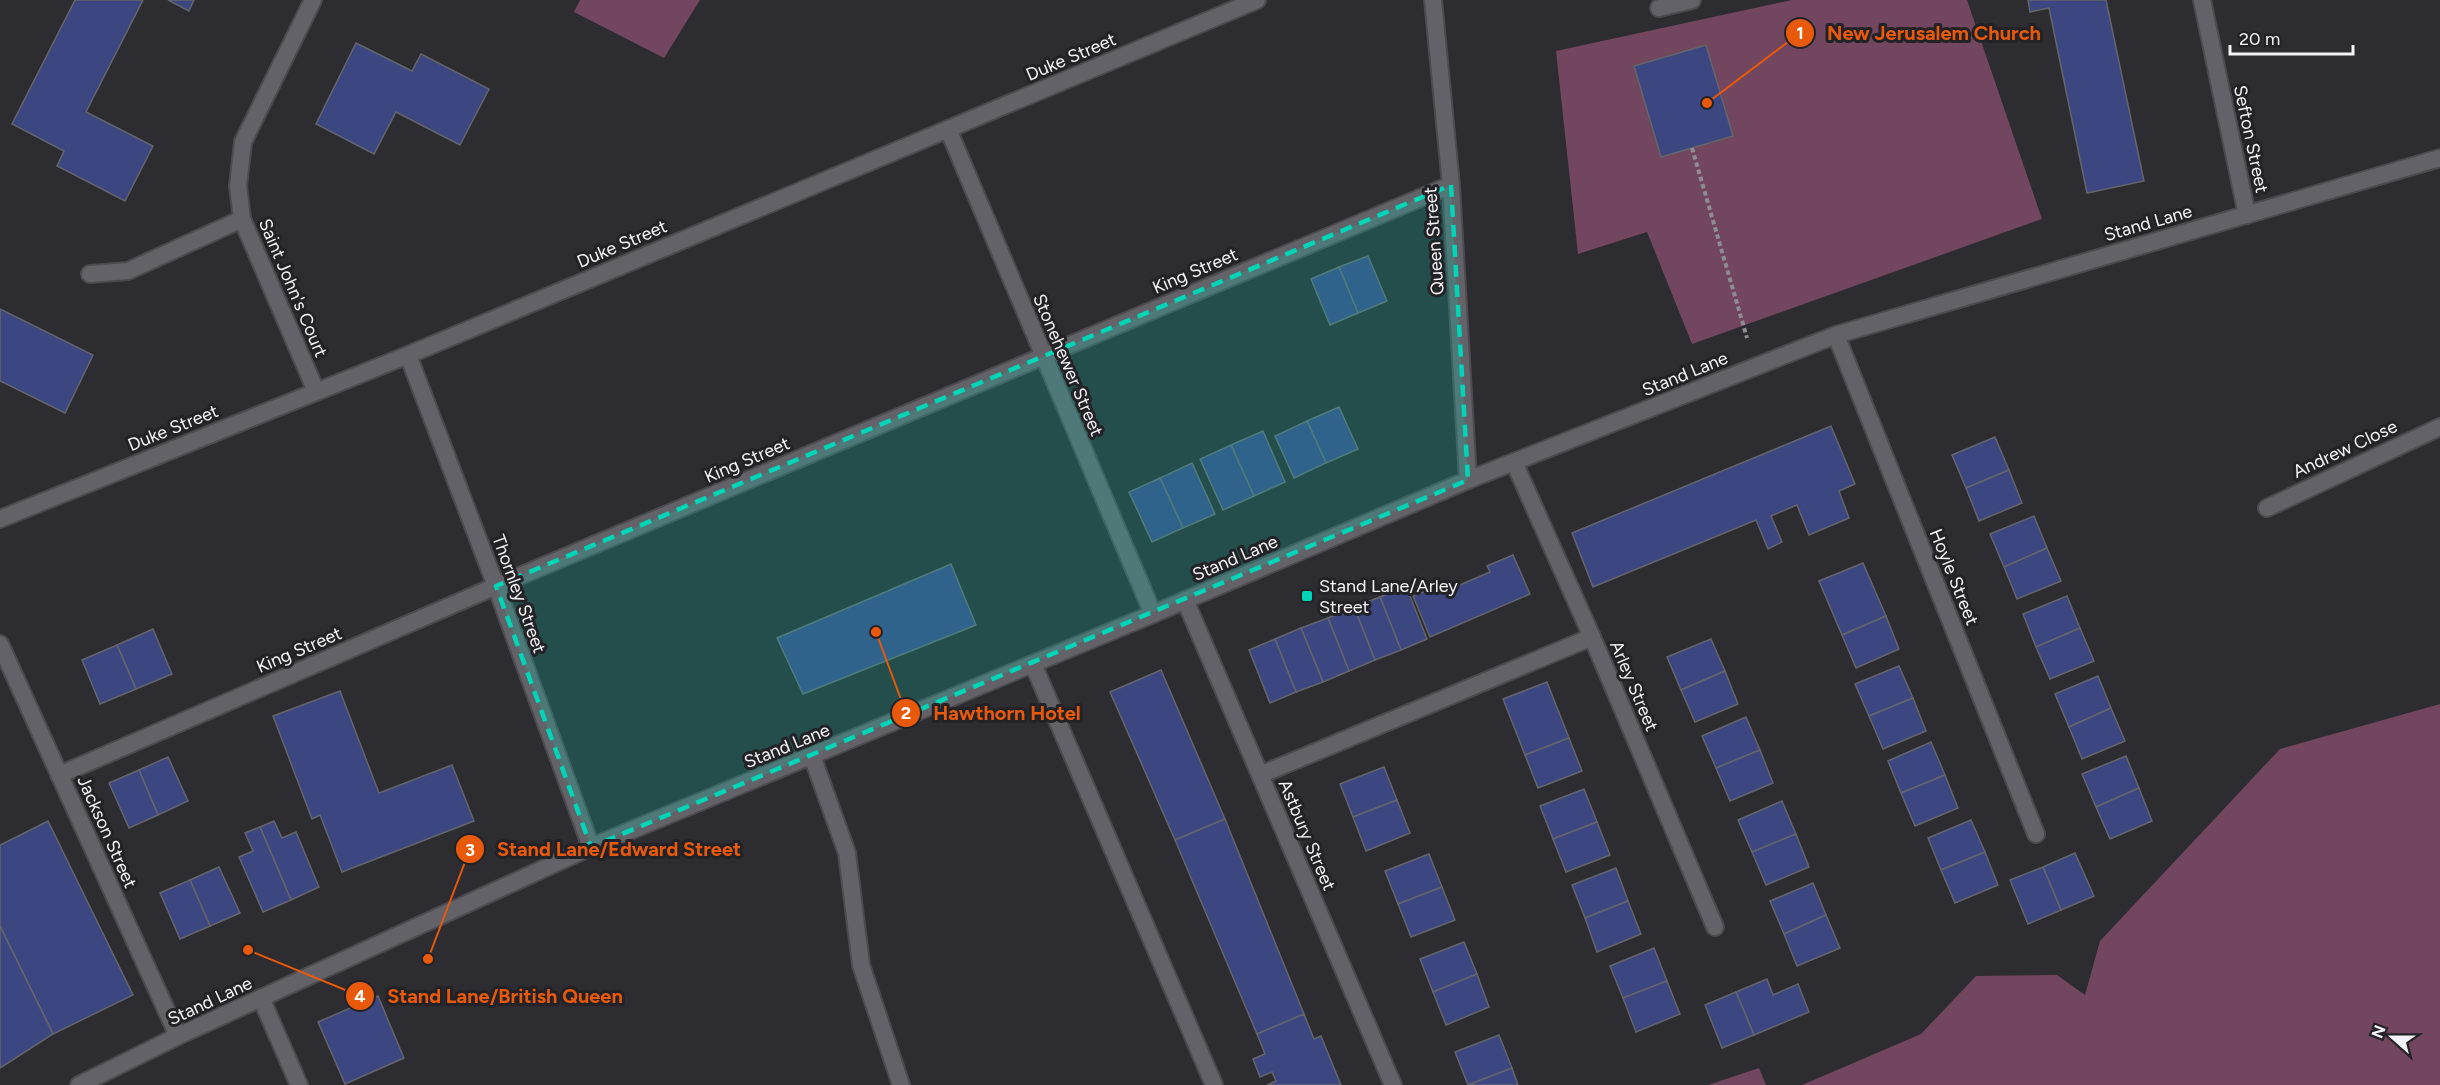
<svg xmlns="http://www.w3.org/2000/svg" width="2440" height="1085" font-family="Figtree,sans-serif">
<style>
.green{fill:#71465e}
.building{fill:#3c4781;stroke:#63656b;stroke-width:1.5}
.lines{fill:none;stroke-linecap:round;stroke-linejoin:round}
.service-casing{stroke:#4b4a4e;stroke-width:20}
.minor-casing{stroke:#4b4a4e;stroke-width:20}
.tertiary-casing{stroke:#4b4a4e;stroke-width:20}
.path{stroke:#8e8d92;stroke-width:4;stroke-dasharray:4.5 3;stroke-linecap:butt}
.service{stroke:#636268;stroke-width:16}
.minor{stroke:#636268;stroke-width:16}
.tertiary{stroke:#636268;stroke-width:16}
.marked{fill:#00d5b7;fill-opacity:0.2;stroke:#00d5b7;stroke-width:4.5;stroke-dasharray:12 8;stroke-linejoin:round}
.poi-dot{fill:#00d5b7;stroke:#232227;stroke-width:2}
.labels{text-anchor:middle;dominant-baseline:central;stroke-width:6;stroke-linejoin:round;paint-order:stroke}
.street-label{font-size:18px;fill:#f4f3f7;stroke:#232227}
.poi-label{font-size:18px;fill:#f4f3f7;stroke:#232227;text-anchor:start}
.leader{fill:none;stroke:#e8590c;stroke-width:2}
.callout-dot{fill:#e8590c;stroke:#232227;stroke-width:2}
.mark-label{font-size:18px;text-anchor:middle;font-weight:bold;fill:#fff}
.callout-label{font-size:20px;text-anchor:middle;font-weight:bold;fill:#e8590c;stroke:#232227;stroke-width:6;stroke-linejoin:round;paint-order:stroke}
</style>
<rect width="100%" height="100%" fill="#2d2c31"/>
<!-- green -->
<g class="green">
<polygon points="580,0 700,0 664,58 574,12"/>
<polygon points="1792,0 1967,0 2042,219 1692,344 1647,232 1578,254 1556,51"/>
<polygon points="2440,704 2440,1085 1802,1085 1921,1034 1976,976 2057,975 2085,995 2100,941 2280,749"/>
<polygon points="1759,1068 1766,1085 1708,1085"/>
</g>
<!-- building -->
<g class="building">
<polygon points="75,0 143,0 86,112 153,146 125,201 57,166 64,151 12,124"/>
<polygon points="168,0 194,0 189,11"/>
<polygon points="2028,0 2106,0 2144,181 2087,193 2049,8 2030,12"/>
<polygon points="356,43 412,71 421,54 489,89 460,145 396,112 374,154 316,124"/>
<polygon points="1706,45 1733,136 1661,157 1634,66"/>
<polygon points="1368,256 1387,301 1358,313 1339,267"/>
<polygon points="1339,267 1358,313 1330,325 1311,279"/>
<polygon points="0,309 93,355 65,413 0,381"/>
<polygon points="1339,407 1358,449 1326,463 1307,421"/>
<polygon points="1307,421 1326,463 1294,478 1275,436"/>
<polygon points="1831,426 1855,484 1839,491 1849,518 1809,535 1797,505 1771,516 1782,542 1768,549 1756,520 1593,587 1572,533"/>
<polygon points="1263,431 1285,482 1254,496 1231,445"/>
<polygon points="1995,437 2009,470 1966,488 1952,455"/>
<polygon points="1231,445 1254,496 1223,510 1200,459"/>
<polygon points="1192,463 1215,514 1183,528 1160,478"/>
<polygon points="2009,470 2022,503 1979,521 1966,488"/>
<polygon points="1160,478 1183,528 1152,542 1129,492"/>
<polygon points="2034,516 2047,548 2004,567 1990,534"/>
<polygon points="2047,548 2061,581 2017,599 2004,567"/>
<polygon points="1513,555 1530,594 1430,637 1413,596 1438,586 1441,593 1490,572 1487,566"/>
<polygon points="1863,563 1886,616 1842,635 1819,581"/>
<polygon points="951,564 976,625 803,694 777,638"/>
<polygon points="1406,586 1427,639 1401,650 1380,597"/>
<polygon points="2067,596 2080,628 2036,647 2023,614"/>
<polygon points="1380,597 1401,650 1375,660 1354,607"/>
<polygon points="1354,607 1375,660 1349,671 1328,618"/>
<polygon points="1886,616 1899,649 1856,668 1842,635"/>
<polygon points="1328,618 1349,671 1323,682 1301,628"/>
<polygon points="1301,628 1323,682 1296,692 1275,639"/>
<polygon points="2080,628 2094,661 2050,679 2036,647"/>
<polygon points="153,629 172,674 136,689 117,645"/>
<polygon points="1275,639 1296,692 1270,703 1249,650"/>
<polygon points="1711,639 1725,671 1681,690 1667,657"/>
<polygon points="117,645 136,689 100,704 82,660"/>
<polygon points="1899,666 1913,698 1869,716 1855,684"/>
<polygon points="1161,670 1225,819 1175,840 1110,692"/>
<polygon points="1725,671 1738,704 1695,722 1681,690"/>
<polygon points="2098,676 2111,708 2069,727 2055,694"/>
<polygon points="1547,682 1569,738 1525,755 1503,699"/>
<polygon points="340,691 379,793 452,765 474,821 342,872 320,815 312,819 273,716"/>
<polygon points="1913,698 1926,731 1883,749 1869,716"/>
<polygon points="2111,708 2125,741 2082,759 2069,727"/>
<polygon points="1746,717 1760,750 1716,768 1702,736"/>
<polygon points="1569,738 1582,771 1538,788 1525,755"/>
<polygon points="1931,742 1945,775 1901,793 1888,761"/>
<polygon points="1760,750 1773,783 1730,801 1716,768"/>
<polygon points="2126,756 2139,788 2096,807 2082,774"/>
<polygon points="168,757 188,801 158,815 139,770"/>
<polygon points="1384,767 1397,800 1353,817 1340,784"/>
<polygon points="139,770 158,815 129,828 109,783"/>
<polygon points="1945,775 1958,808 1915,826 1901,793"/>
<polygon points="2139,788 2152,821 2110,839 2096,807"/>
<polygon points="1584,789 1597,822 1553,839 1540,806"/>
<polygon points="1397,800 1410,833 1366,851 1353,817"/>
<polygon points="1782,801 1796,834 1752,852 1738,820"/>
<polygon points="1225,819 1304,1014 1257,1034 1175,840"/>
<polygon points="1971,820 1985,852 1941,870 1928,838"/>
<polygon points="48,821 133,995 53,1034 0,926 0,845"/>
<polygon points="274,821 282,838 296,832 319,887 291,900 260,827"/>
<polygon points="1597,822 1610,855 1566,872 1553,839"/>
<polygon points="260,827 291,900 263,912 239,857 253,851 245,833"/>
<polygon points="1796,834 1809,867 1766,885 1752,852"/>
<polygon points="1985,852 1998,885 1955,903 1941,870"/>
<polygon points="2075,853 2094,896 2061,910 2043,867"/>
<polygon points="1429,854 1442,887 1398,904 1385,871"/>
<polygon points="219,867 240,913 210,926 190,880"/>
<polygon points="2043,867 2061,910 2028,924 2010,880"/>
<polygon points="1616,868 1628,901 1585,918 1572,885"/>
<polygon points="190,880 210,926 180,939 160,893"/>
<polygon points="1813,883 1826,915 1784,934 1770,901"/>
<polygon points="1442,887 1455,920 1411,937 1398,904"/>
<polygon points="1628,901 1641,934 1597,952 1585,918"/>
<polygon points="1826,915 1840,948 1797,966 1784,934"/>
<polygon points="0,926 53,1034 0,1068"/>
<polygon points="1464,942 1477,974 1433,992 1420,959"/>
<polygon points="1654,948 1667,981 1623,998 1610,966"/>
<polygon points="1477,974 1489,1007 1446,1025 1433,992"/>
<polygon points="1767,979 1773,995 1798,984 1809,1012 1754,1035 1736,992"/>
<polygon points="1667,981 1680,1014 1636,1032 1623,998"/>
<polygon points="1736,992 1754,1035 1722,1048 1705,1005"/>
<polygon points="378,996 404,1058 345,1084 318,1022"/>
<polygon points="1304,1014 1314,1039 1321,1036 1341,1085 1267,1085 1276,1081 1272,1072 1260,1077 1253,1059 1265,1054 1257,1034"/>
<polygon points="1499,1035 1512,1068 1468,1085 1455,1052"/>
<polygon points="1512,1068 1518,1085 1468,1085"/>
</g>
<g class="lines">
<!-- service casing -->
<g class="service-casing">
<g id="service">
<polyline points="1659,8 1692,0"/>
<polyline points="90,274 128,271 242,219"/>
<polyline points="1033,664 1214,1085"/>
<polyline points="1260,775 1592,637"/>
</g>
</g>
<!-- minor casing -->
<g class="minor-casing">
<g id="minor">
<polyline points="313,0 243,142 238,186 242,219 316,391"/>
<polyline points="1433,0 1451,185 1468,480"/>
<polyline points="2202,0 2247,215"/>
<polyline points="948,129 1153,614"/>
<polyline points="1836,335 2036,834"/>
<polyline points="408,355 496,586 591,847"/>
<polyline points="1514,462 1592,637 1715,927"/>
<polyline points="2267,508 2440,427"/>
<polyline points="0,519 408,355 1257,0"/>
<polyline points="1185,600 1393,1085"/>
<polyline points="0,644 178,1036"/>
<polyline points="812,756 847,853 861,965 901,1085"/>
<polyline points="59,775 496,586 1451,185"/>
<polyline points="261,998 299,1085"/>
</g>
</g>
<!-- tertiary casing -->
<g class="tertiary-casing">
<polyline id="tertiary" points="79,1085 178,1036 591,847 1153,614 1468,480 1836,335 2440,158"/>
</g>
<!-- path -->
<polyline class="path" points="1692,148 1747,338"/>
<!-- service -->
<use href="#service" class="service"/>
<!-- minor -->
<use href="#minor" class="minor"/>
<!-- tertiary -->
<use href="#tertiary" class="tertiary"/>
</g>
<!-- marked area -->
<path class="marked" d="M1451 185 1468 480 591 847 496 586Z"/>
<!-- markers -->
<rect class="poi-dot" x="1301" y="590" width="12" height="12" rx="3"/>
<g class="labels">
<!-- street labels -->
<g class="street-label">
<text transform="translate(1071 57) rotate(-23)">Duke Street</text>
<text transform="translate(2251 139) rotate(78)">Sefton Street</text>
<text transform="translate(2148 223) rotate(-16)">Stand Lane</text>
<text transform="translate(1434 241) rotate(-94)">Queen Street</text>
<text transform="translate(622 244) rotate(-23)">Duke Street</text>
<text transform="translate(1195 271) rotate(-23)">King Street</text>
<text transform="translate(293 288) rotate(67)">Saint John's Court</text>
<text transform="translate(1068 365) rotate(67)">Stonehewer Street</text>
<text transform="translate(1685 374) rotate(-22)">Stand Lane</text>
<text transform="translate(173 428) rotate(-22)">Duke Street</text>
<text transform="translate(2345 449) rotate(-25)">Andrew Close</text>
<text transform="translate(747 460) rotate(-23)">King Street</text>
<text transform="translate(1235 558) rotate(-23)">Stand Lane</text>
<text transform="translate(1954 577) rotate(68)">Hoyle Street</text>
<text transform="translate(519 594) rotate(70)">Thornley Street</text>
<text transform="translate(299 650) rotate(-23)">King Street</text>
<text transform="translate(1634 686) rotate(67)">Arley Street</text>
<text transform="translate(787 746) rotate(-22)">Stand Lane</text>
<text transform="translate(107 832) rotate(66)">Jackson Street</text>
<text transform="translate(1307 835) rotate(67)">Astbury Street</text>
<text transform="translate(210 1001) rotate(-25)">Stand Lane</text>
</g>
<!-- poi labels -->
<g class="poi-label">
<text x="1319" y="586">Stand Lane/Arley<tspan x="1319" dy="21">Street</tspan></text>
</g>
</g>
<!-- callouts -->
<path class="leader" d="M1707 103L1800 33M876 632L906 713M428 959L470 849M248 950L360 996"/>
<g class="callout-dot">
<circle cx="1707" cy="103" r="6"/>
<circle cx="876" cy="632" r="6"/>
<circle cx="428" cy="959" r="6"/>
<circle cx="248" cy="950" r="6"/>
<circle cx="1800" cy="33" r="15"/>
<circle cx="906" cy="713" r="15"/>
<circle cx="470" cy="849" r="15"/>
<circle cx="360" cy="996" r="15"/>
</g>
<g class="mark-label">
<text x="1800" y="39">1</text>
<text x="906" y="719">2</text>
<text x="470" y="856">3</text>
<text x="360" y="1002">4</text>
</g>
<g class="callout-label">
<text x="1934" y="40">New Jerusalem Church</text>
<text x="1007" y="720">Hawthorn Hotel</text>
<text x="619" y="856">Stand Lane/Edward Street</text>
<text x="505" y="1003">Stand Lane/British Queen</text>
</g>
<!-- north arrow -->
<g transform="translate(2392 1037) rotate(291)" stroke="#232227" stroke-width="4.5" paint-order="stroke">
<path d="M0-4.5L10 22L0 15L-10 22Z" fill="#f4f3f7"/>
<text y="-9" font-size="16" font-weight="bold" text-anchor="middle" fill="#f4f3f7">N</text>
</g>
<!-- scale -->
<path d="M2230 45v9h123v-9" fill="none" stroke="#f4f3f7" stroke-width="3"/>
<text x="2239" y="45" font-size="18" fill="#f4f3f7" stroke="#232227" stroke-width="4.5" paint-order="stroke">20 m</text>
</svg>
